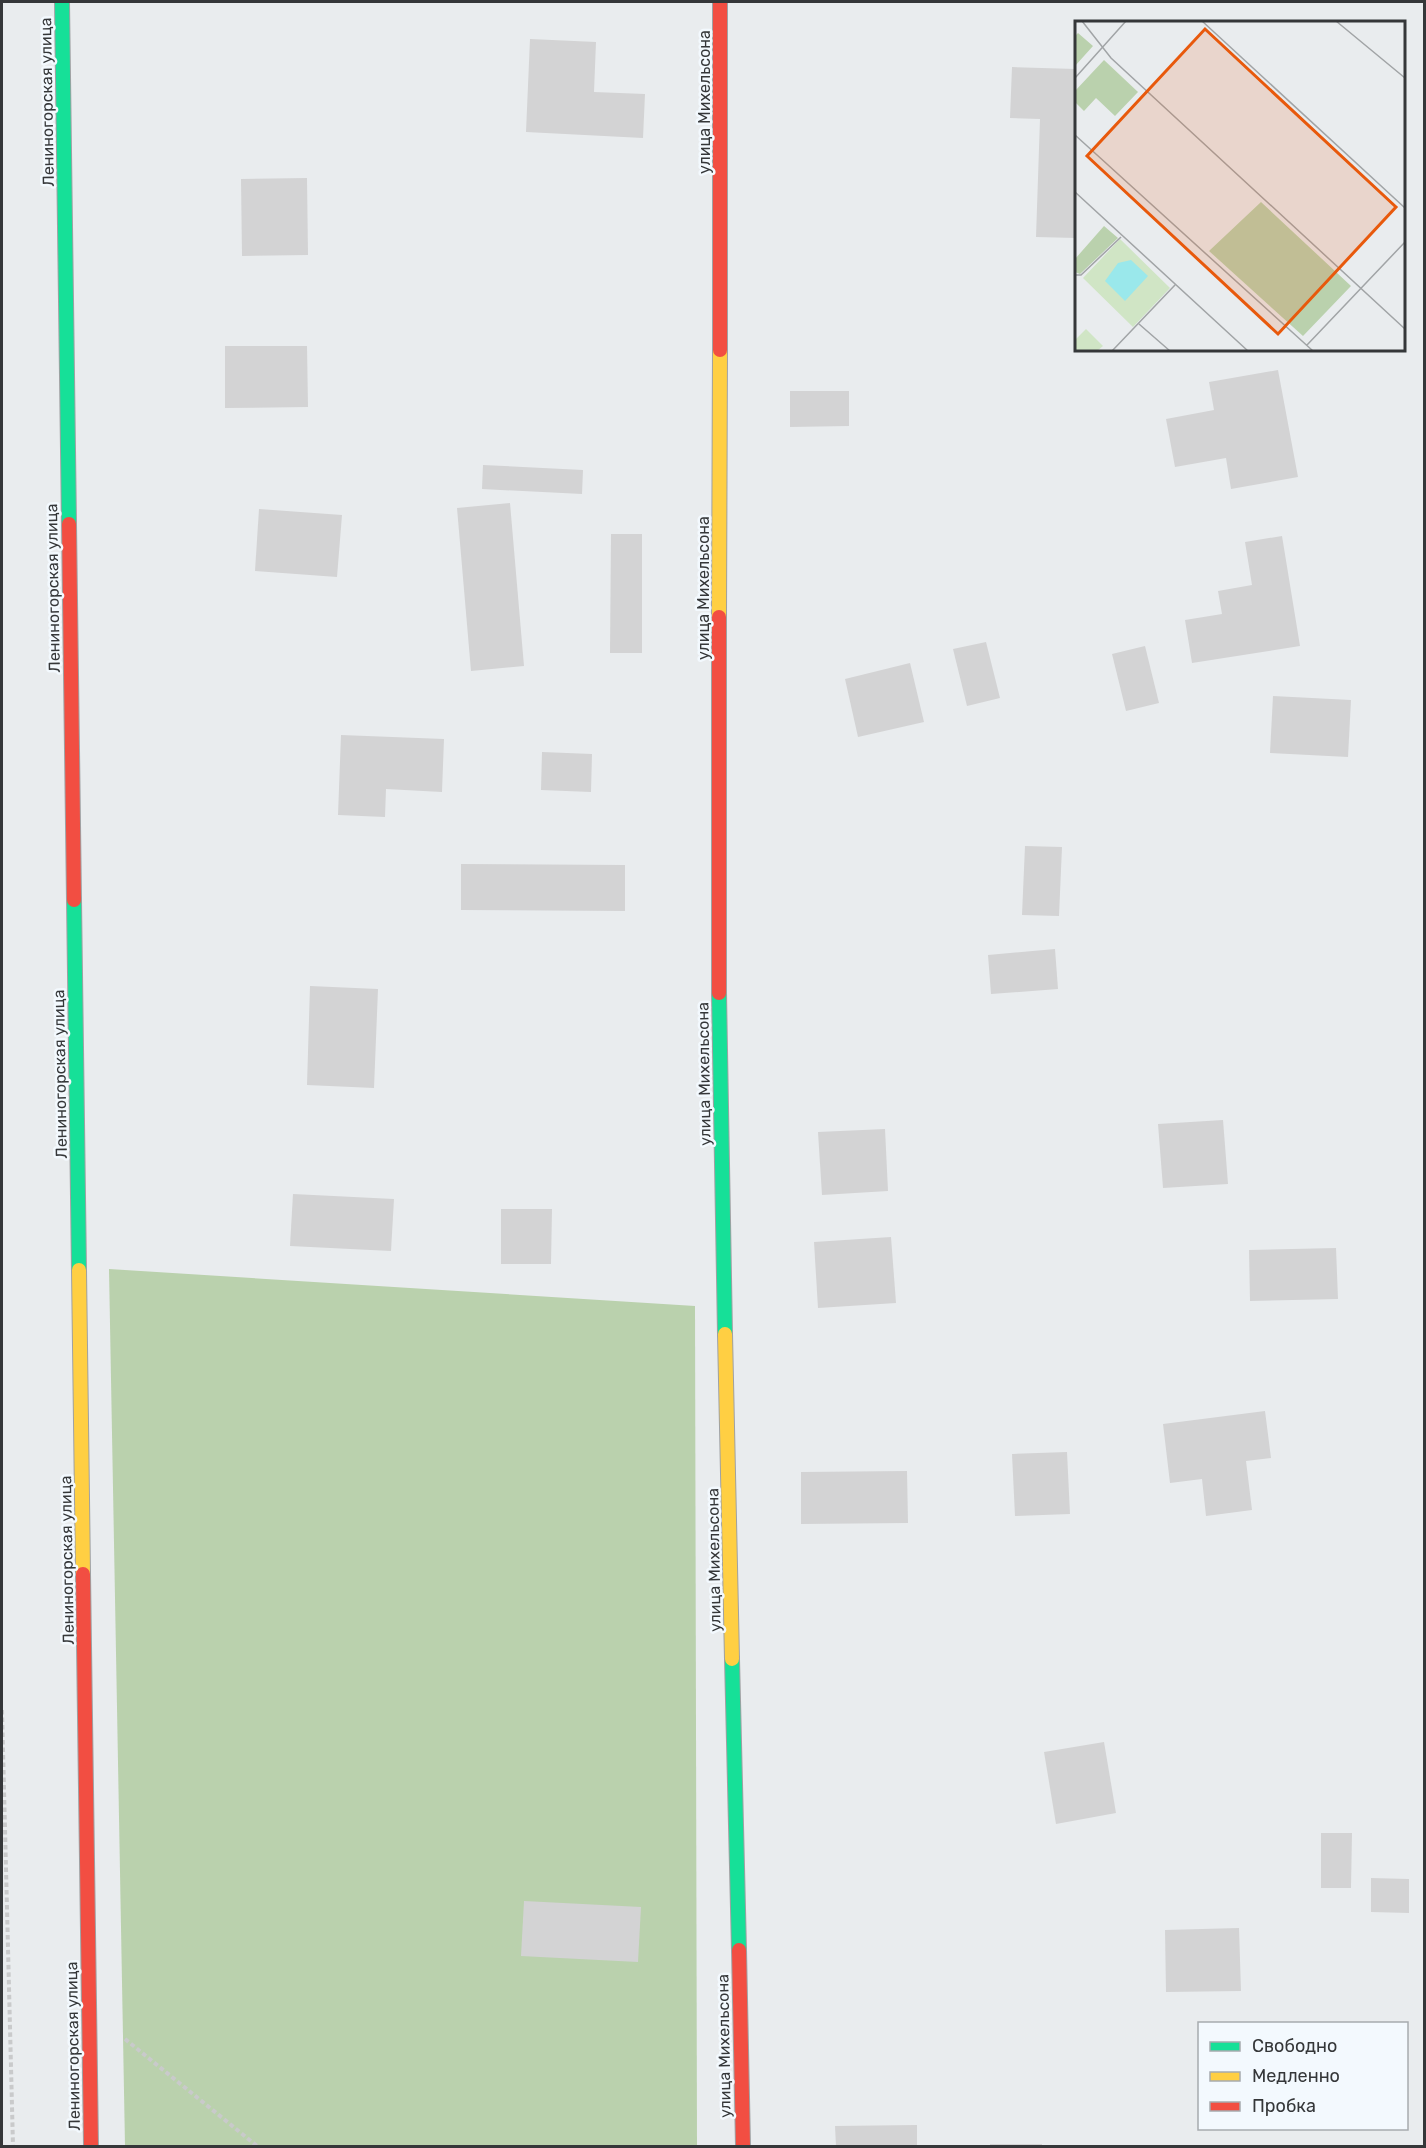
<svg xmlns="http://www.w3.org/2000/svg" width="1426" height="2148" font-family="Rubik,sans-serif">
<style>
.forest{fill:#bad1ad}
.building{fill:#d3d3d4}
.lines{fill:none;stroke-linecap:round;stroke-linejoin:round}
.fast-casing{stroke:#9fa1a3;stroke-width:16}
.slow-casing{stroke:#9fa1a3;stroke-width:16}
.jam-casing{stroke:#9fa1a3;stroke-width:16}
.path{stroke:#c9cacb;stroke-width:4;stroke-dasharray:4.5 3;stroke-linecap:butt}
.fast{stroke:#16e098;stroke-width:14}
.slow{stroke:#ffcf43;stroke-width:14}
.jam{stroke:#f24e42;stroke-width:14}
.labels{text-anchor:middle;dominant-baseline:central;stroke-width:5;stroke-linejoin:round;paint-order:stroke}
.street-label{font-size:16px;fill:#353739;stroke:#f3f9fe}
.inset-road{fill:none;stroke:#a1a4a6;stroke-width:1.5}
.view{fill:#e8590c;fill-opacity:0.15;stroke:#e8590c;stroke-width:3}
.inset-edge{fill:none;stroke:#353739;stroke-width:3}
</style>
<rect width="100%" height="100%" fill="#e9ecee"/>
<!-- forest -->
<polygon class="forest" points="109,1269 695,1306 697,2146 125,2146"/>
<!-- building -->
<g class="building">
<polygon points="530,39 596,42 594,92 645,94 643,138 526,132"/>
<polygon points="1012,67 1076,69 1076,238 1036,237 1040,119 1010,118"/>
<polygon points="307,178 308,255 242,256 241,179"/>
<polygon points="225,346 307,346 308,407 225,408"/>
<polygon points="1278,370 1298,477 1231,489 1226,458 1175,467 1166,419 1214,410 1209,382"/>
<polygon points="790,391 849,391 849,426 790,427"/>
<polygon points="483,465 583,470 582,494 482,489"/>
<polygon points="510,503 524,666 471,671 457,508"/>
<polygon points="259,509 342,515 337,577 255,571"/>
<polygon points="611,534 642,534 642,653 610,653"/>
<polygon points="1282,536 1300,646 1192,663 1185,620 1222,614 1218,591 1252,585 1245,542"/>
<polygon points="986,642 1000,698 967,706 953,649"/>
<polygon points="1145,646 1159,703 1126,711 1112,654"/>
<polygon points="910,663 924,722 858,737 845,679"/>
<polygon points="1273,696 1351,700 1348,757 1270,753"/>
<polygon points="341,735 444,739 442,792 386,789 385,817 338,815"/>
<polygon points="542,752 592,754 591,792 541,790"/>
<polygon points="1025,846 1062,847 1059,916 1022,915"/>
<polygon points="461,864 625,865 625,911 461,910"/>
<polygon points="1055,949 1058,989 991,994 988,955"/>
<polygon points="310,986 378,989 374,1088 307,1085"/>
<polygon points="1223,1120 1228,1184 1163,1188 1158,1124"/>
<polygon points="885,1129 888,1191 822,1195 818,1132"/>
<polygon points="293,1194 394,1199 391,1251 290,1246"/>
<polygon points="501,1209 552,1209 551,1264 501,1264"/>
<polygon points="891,1237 896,1303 818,1308 814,1242"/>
<polygon points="1336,1248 1338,1299 1250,1301 1249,1250"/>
<polygon points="1265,1411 1271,1458 1246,1461 1252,1510 1206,1516 1202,1479 1170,1483 1163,1424"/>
<polygon points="1067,1452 1070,1514 1015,1516 1012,1454"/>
<polygon points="907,1471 908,1523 801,1524 801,1472"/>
<polygon points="1104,1742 1116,1813 1056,1824 1044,1752"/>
<polygon points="1321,1833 1352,1833 1351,1888 1321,1888"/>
<polygon points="1371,1878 1409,1879 1409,1913 1371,1912"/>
<polygon points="524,1901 641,1907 638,1962 521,1956"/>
<polygon points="1239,1928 1241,1991 1166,1992 1165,1930"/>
<polygon points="917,2125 917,2146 836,2146 835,2126"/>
<rect x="990" y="2144" width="52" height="2"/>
</g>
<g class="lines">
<!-- fast casing -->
<g class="fast-casing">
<g id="fast">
<polyline points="62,2 69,524"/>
<polyline points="74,900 79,1270"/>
<polyline points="719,993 725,1334"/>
<polyline points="732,1659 739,1950"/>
</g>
</g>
<!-- slow casing -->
<g class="slow-casing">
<g id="slow">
<polyline points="719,617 720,350"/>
<polyline points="79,1270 83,1574"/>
<polyline points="725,1334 732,1659"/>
</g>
</g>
<!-- jam casing -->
<g class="jam-casing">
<g id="jam">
<polyline points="720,350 720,2"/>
<polyline points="69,524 74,900"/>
<polyline points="719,993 719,617"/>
<polyline points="83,1574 91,2146"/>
<polyline points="739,1950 743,2146"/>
</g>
</g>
<!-- path -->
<g class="path">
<polyline points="2,1710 13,2146"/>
<polyline points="125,2039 257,2146"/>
</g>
<!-- fast -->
<use href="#fast" class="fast"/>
<!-- slow -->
<use href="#slow" class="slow"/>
<!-- jam -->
<use href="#jam" class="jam"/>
</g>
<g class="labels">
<!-- street labels -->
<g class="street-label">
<text transform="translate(47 102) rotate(-91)">Лениногорская улица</text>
<text transform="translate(704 102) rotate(-90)">улица Михельсона</text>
<text transform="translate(53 588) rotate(-91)">Лениногорская улица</text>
<text transform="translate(703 588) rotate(-90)">улица Михельсона</text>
<text transform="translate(60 1074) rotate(-91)">Лениногорская улица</text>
<text transform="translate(704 1074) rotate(-91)">улица Михельсона</text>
<text transform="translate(67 1560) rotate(-91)">Лениногорская улица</text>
<text transform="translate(714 1560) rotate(-91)">улица Михельсона</text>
<text transform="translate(73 2046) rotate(-91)">Лениногорская улица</text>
<text transform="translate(724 2046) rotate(-91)">улица Михельсона</text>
</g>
</g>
<!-- overview -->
<g transform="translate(1075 21)">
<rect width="330" height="330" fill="#e9ecee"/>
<path d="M45 218 95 267 58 306 8 257ZM11 308 28 325 22 330H0V319Z" fill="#d0e5c5"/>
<path d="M3 12 18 25 0 45V15ZM29 39 63 71 40 95 21 77 9 90 0 81V70ZM186 181 276 265 228 315 134 230ZM29 205 43 217 5 253 0 251V238Z" fill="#bad1ad"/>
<path d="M56 239 73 255 50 280 30 260 43 242Z" fill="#9ae8eb"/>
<path class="inset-road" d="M7 0 36 37 330 308M127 0 330 187M261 0 330 57M0 57 51 0M0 114 238 330M0 171 173 330M0 254H6L46 216M64 303 95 330M232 324 330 221M37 330 100 264"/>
<path class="view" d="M130 8 321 186 203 313 12 135Z"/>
<rect width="330" height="330" class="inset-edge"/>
</g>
<!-- border -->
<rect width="1426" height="2148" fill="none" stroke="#353739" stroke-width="6"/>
<!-- legend -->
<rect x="1198" y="2022" width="210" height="108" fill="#f3f9fe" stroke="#a7abaf" stroke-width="1.5"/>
<rect x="1210" y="2042" width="30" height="9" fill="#16e098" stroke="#a7abaf" stroke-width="1.5"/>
<text x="1252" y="2052" font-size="18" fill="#353739">Свободно</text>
<rect x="1210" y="2072" width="30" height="9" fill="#ffcf43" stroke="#a7abaf" stroke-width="1.5"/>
<text x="1252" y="2082" font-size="18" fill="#353739">Медленно</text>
<rect x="1210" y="2102" width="30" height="9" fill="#f24e42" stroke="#a7abaf" stroke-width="1.5"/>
<text x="1252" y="2112" font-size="18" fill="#353739">Пробка</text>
</svg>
